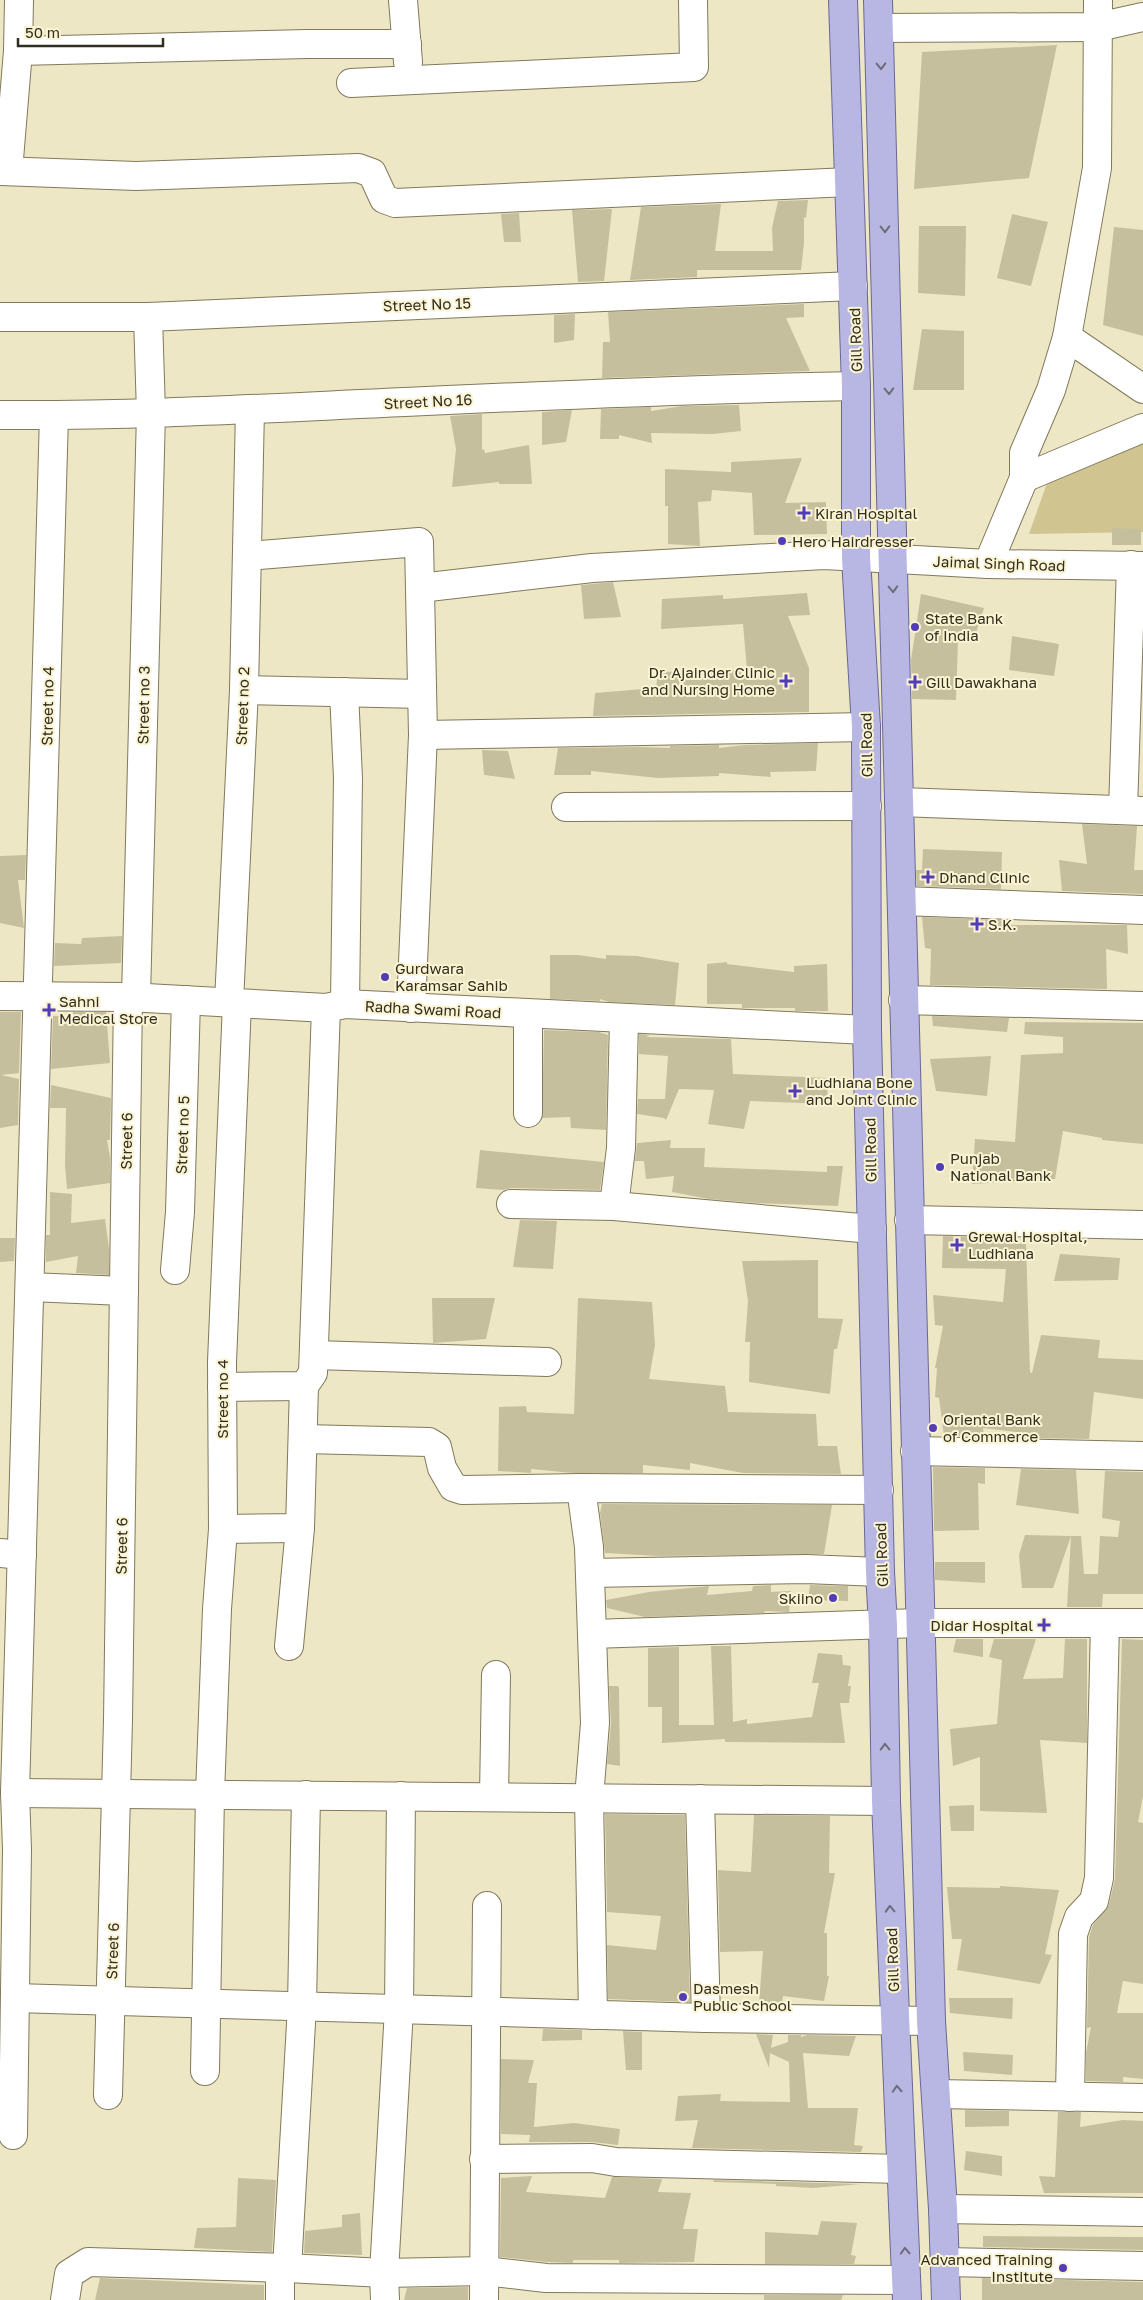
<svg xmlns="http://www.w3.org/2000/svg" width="1143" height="2300" font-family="'Golos Text',sans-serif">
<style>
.green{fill:#d0c590}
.building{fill:#c6bf9e}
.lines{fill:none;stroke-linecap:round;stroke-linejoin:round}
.minor-casing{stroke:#80795b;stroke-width:30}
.major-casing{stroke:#6a6893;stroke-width:30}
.minor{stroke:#fff;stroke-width:28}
.major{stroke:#b8b7e3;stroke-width:28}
.oneway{stroke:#6e6c78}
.poi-dot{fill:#513db4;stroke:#fbf4d2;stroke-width:2}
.labels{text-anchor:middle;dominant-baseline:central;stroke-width:4;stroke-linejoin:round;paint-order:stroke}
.street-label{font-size:15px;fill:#312e21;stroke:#fbf4d2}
.poi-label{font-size:15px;fill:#312e21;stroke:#fbf4d2;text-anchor:start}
</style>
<rect width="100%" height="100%" fill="#eee7c5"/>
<!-- green -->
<polygon class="green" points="1143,441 1143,532 1029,534 1047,483"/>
<!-- building -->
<g class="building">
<polygon points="1057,45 1029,178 914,189 922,52"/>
<polygon points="808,200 806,218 804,217 804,243 801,270 697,270 697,277 630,280 641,207 721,204 715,251 773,251 772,228 778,201"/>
<polygon points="612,209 604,281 578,282 572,210"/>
<polygon points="519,213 521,242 504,242 501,214"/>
<polygon points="1012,214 1048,222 1031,286 997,278"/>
<polygon points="919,226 966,226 965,296 918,293"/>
<polygon points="1114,227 1143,230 1143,336 1103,325"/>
<polygon points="804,304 804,317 786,318 810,371 602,378 603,342 610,342 608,312"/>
<polygon points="575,314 574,340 554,343 554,315"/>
<polygon points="922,329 964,331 964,390 913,390"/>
<polygon points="739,405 741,431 713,434 651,433 652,443 619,435 619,439 600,439 601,409 651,407 651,411 682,406"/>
<polygon points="572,410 566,442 542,445 542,412"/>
<polygon points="482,414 482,450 484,449 485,453 529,445 532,484 499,484 499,482 452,487 456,449 450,416"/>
<polygon points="802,458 785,503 826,502 827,534 754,535 752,493 712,490 711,501 698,502 700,546 668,544 668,506 665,506 665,469 731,472 731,462"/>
<polygon points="1112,528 1141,529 1141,545 1112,545"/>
<polygon points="613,582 621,617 584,619 581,585"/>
<polygon points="807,593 810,615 788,616 809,668 809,712 593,716 595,693 656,688 658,672 747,670 743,624 661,629 662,599 723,595 723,599"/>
<polygon points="921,594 984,608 973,642 958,640 956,700 912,699 911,660"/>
<polygon points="1012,636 1059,644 1054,676 1009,670"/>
<polygon points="818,743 816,771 770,772 771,777 719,773 719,776 658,778 591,771 591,775 554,775 558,748 642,747 670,748 670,746 719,745 719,748 745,745"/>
<polygon points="482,750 508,751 515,779 484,775"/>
<polygon points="1082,824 1137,826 1134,870 1143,870 1143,894 1062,891 1059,860 1087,864"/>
<polygon points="923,849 1002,852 1001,889 917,886 916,870 922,870"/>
<polygon points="26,855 25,880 18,880 24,928 0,923 0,856"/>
<polygon points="922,917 1000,920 1005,922 1004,925 1127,925 1128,954 1106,949 1107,989 930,985 931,949 925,948"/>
<polygon points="122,936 121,963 54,966 55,943 81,944 82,938"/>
<polygon points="550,955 578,955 606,959 606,955 637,956 679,963 675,1005 609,1002 600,999 600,1001 550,999"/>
<polygon points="727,962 727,964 794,972 794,966 827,964 828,1011 795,1011 795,1008 742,1008 742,1004 707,1004 707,964"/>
<polygon points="0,1012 21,1012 19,1073 1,1075 19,1079 18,1125 0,1128"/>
<polygon points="73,1012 106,1012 110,1063 51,1069 53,1016 73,1016"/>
<polygon points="932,1016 1009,1018 1007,1032 933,1026"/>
<polygon points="1025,1022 1143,1023 1143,1144 1102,1140 1102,1138 1063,1131 1055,1179 972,1184 975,1139 1015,1142 1021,1055 1063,1053 1063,1037 1024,1034"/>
<polygon points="544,1030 599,1032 608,1035 606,1130 571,1128 570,1117 542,1118"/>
<polygon points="639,1034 650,1035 646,1037 731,1039 733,1074 828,1078 827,1104 750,1101 744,1129 708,1124 714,1090 679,1089 666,1120 664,1118 637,1114 638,1099 665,1099 668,1056 639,1054"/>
<polygon points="991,1056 987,1096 936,1091 930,1059"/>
<polygon points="51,1085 111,1098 110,1140 107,1140 110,1157 110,1183 67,1189 65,1165 66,1108 50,1108"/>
<polygon points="671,1140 670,1148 705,1148 704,1167 827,1172 827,1166 843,1166 838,1206 756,1203 709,1199 672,1192 674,1176 646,1179 644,1161 635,1161 637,1143"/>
<polygon points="480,1150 604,1162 600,1190 511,1188 503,1190 476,1188"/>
<polygon points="50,1192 72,1194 71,1223 105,1219 109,1249 109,1275 76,1273 78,1256 46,1262 46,1235 50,1235"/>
<polygon points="520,1220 557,1221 553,1269 513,1267"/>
<polygon points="943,1236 1003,1238 1003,1242 1026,1244 1030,1372 1032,1373 1041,1335 1100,1340 1098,1358 1143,1360 1143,1399 1094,1392 1089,1439 1024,1438 1024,1433 983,1428 984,1437 944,1436 939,1398 935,1397 937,1368 935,1368 943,1326 935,1325 933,1295 1003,1302 1006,1269 942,1268"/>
<polygon points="0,1238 15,1238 14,1261 0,1262"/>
<polygon points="1060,1254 1120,1258 1118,1280 1054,1281"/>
<polygon points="818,1260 818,1318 843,1319 837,1349 834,1349 830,1394 749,1382 750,1342 745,1342 748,1301 742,1261"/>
<polygon points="432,1298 495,1298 486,1339 433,1343"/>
<polygon points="578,1298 652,1302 655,1345 649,1379 725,1386 728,1412 816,1414 818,1446 837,1446 841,1474 743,1473 690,1463 690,1470 643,1465 643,1473 572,1473 531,1469 531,1473 498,1471 499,1407 526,1406 527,1412 574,1414"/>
<polygon points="933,1467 985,1468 985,1484 978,1483 979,1530 934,1531"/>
<polygon points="1021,1469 1076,1470 1079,1514 1016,1505"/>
<polygon points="1105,1471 1143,1472 1143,1594 1103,1594 1102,1607 1067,1607 1071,1536 1081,1536 1084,1574 1098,1574 1100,1536 1118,1537 1120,1521 1102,1518"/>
<polygon points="602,1504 832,1505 824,1554 657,1556 605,1553 600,1513"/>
<polygon points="1025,1535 1071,1536 1053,1588 1022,1588 1019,1555"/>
<polygon points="935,1562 985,1562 985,1583 935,1580"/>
<polygon points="771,1585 771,1592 791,1591 789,1612 765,1611 764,1613 645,1617 607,1608 606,1600 649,1592 709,1586 707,1595 752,1591 753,1586"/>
<polygon points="810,1585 848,1586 848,1601 808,1600"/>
<polygon points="956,1639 983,1639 983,1657 953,1652"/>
<polygon points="994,1639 1036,1639 1023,1679 1063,1678 1065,1639 1087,1639 1087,1743 1040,1740 1047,1813 980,1811 980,1757 953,1766 950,1729 997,1724 1002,1660 989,1657"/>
<polygon points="1122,1639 1143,1640 1143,1796 1138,1822 1143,1823 1143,1984 1123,1981 1117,2013 1143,2013 1143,2079 1123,2077 1123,2082 1086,2081 1086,2053 1091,2027 1087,2028 1089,1937 1093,1925 1109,1905 1115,1879"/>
<polygon points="711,1646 731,1646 733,1722 747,1719 747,1724 812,1717 819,1683 812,1683 818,1653 842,1655 843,1665 851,1666 848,1686 851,1686 849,1703 840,1703 845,1743 725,1742 725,1739 662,1743 662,1707 648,1707 648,1648 679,1647 679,1725 714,1725"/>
<polygon points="609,1686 618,1686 619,1688 620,1766 607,1764 611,1724"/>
<polygon points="974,1805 974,1831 951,1831 949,1806"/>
<polygon points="605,1814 685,1815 690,2002 608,1999 607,1945 656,1950 661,1916 607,1912"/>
<polygon points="754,1815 830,1816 829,1873 835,1873 824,1933 827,1933 827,1976 829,1976 824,2001 783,1996 782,2003 759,2003 763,1951 720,1952 718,1870 751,1872"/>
<polygon points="1000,1886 1059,1890 1045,1954 1052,1955 1040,1984 957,1970 962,1939 952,1939 947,1887 1000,1888"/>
<polygon points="949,1998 1013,1998 1012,2019 950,2013"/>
<polygon points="543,2029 582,2030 582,2040 542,2041"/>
<polygon points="623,2031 642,2032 642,2070 626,2070"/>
<polygon points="756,2034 773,2035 771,2048 788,2042 788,2035 801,2035 801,2037 807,2035 856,2036 849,2056 803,2053 808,2108 858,2108 854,2145 863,2146 861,2152 692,2148 698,2120 675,2121 678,2096 721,2094 720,2101 790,2102 789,2062 770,2053 769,2068"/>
<polygon points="963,2052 1013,2055 1012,2075 964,2071"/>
<polygon points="501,2059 534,2060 528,2083 537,2083 534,2127 574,2123 620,2129 618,2145 592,2142 529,2142 530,2135 501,2134"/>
<polygon points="965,2110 1009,2111 1009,2126 965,2127"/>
<polygon points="1058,2112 1081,2112 1080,2127 1123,2120 1143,2121 1143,2193 1044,2193 1039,2176 1055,2177"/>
<polygon points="966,2151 1002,2156 1002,2176 964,2170"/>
<polygon points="532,2176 526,2192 605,2198 612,2177 662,2179 658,2192 691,2193 683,2229 698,2229 694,2262 619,2263 619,2260 573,2260 573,2263 547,2262 500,2257 501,2178"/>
<polygon points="238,2178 276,2180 272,2252 194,2248 197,2228 236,2227"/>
<polygon points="714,2180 862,2184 813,2188 776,2186 776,2184 713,2182"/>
<polygon points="360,2213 362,2255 304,2253 305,2231 342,2227 342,2215"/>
<polygon points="821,2221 857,2223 851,2255 856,2256 854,2264 765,2264 765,2232 818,2235"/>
<polygon points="983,2236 1143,2237 1143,2250 983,2247"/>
<polygon points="100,2278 264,2285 264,2300 95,2300"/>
<polygon points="982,2278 1143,2282 1143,2300 982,2300"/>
<polygon points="468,2287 468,2300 404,2300 407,2288"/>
<polygon points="764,2295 843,2295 841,2300 764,2300"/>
</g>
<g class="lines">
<!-- minor casing -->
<g class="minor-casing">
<g id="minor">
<polyline points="403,0 408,62"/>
<polyline points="880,28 1098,27 1143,17"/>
<polyline points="18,51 308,44 407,44"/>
<polyline points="351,83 694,67 693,0"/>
<polyline points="0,171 136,176 358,168 372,173 384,199 395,203 849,182"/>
<polyline points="8,171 18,51 19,0"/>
<polyline points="0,317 148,317 853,286"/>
<polyline points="1067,337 1143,389"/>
<path d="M0 415C135 416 270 408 405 402 555 395 706 389 856 386"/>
<polyline points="1024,478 1143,428"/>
<polyline points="247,556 419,542 423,735 411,1008"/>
<polyline points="988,564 1024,478 1024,453 1051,390 1067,337 1097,168 1098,0"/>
<polyline points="420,588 592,568 824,555 988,564 1143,566"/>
<polyline points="244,690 422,694"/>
<polyline points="344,692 348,778 345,1004"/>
<polyline points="423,735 866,727"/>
<polyline points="900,802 1143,811"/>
<polyline points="566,807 867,806"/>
<polyline points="1123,810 1131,565"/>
<polyline points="902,901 1143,910"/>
<polyline points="0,996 128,997 326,1008 345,1004 867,1030"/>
<polyline points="136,997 151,413 148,317"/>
<polyline points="903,1000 1143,1006"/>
<polyline points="229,1002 244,690 250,409"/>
<polyline points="528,1014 528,1113"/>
<polyline points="511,1204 614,1206 872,1229"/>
<polyline points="614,1206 621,1148 624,1019"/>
<polyline points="909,1220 1143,1225"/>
<polyline points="175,1270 180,1212 186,1000"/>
<polyline points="30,1287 124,1291"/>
<polyline points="314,1355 547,1362"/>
<polyline points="222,1387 304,1386 313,1373 326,1008"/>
<polyline points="303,1439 429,1442 437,1447 442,1468 453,1487 462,1490 581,1488 879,1490"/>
<polyline points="915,1451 1143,1456"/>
<polyline points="581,1488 589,1547 595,1723 589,1798 593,2015"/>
<polyline points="223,1529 300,1528 304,1386"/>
<polyline points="0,1553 22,1555"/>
<polyline points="590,1573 806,1569 880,1572"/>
<polyline points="592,1634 920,1623 1143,1623"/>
<polyline points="289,1646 300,1528"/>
<polyline points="15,1793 886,1801"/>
<polyline points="494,1797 496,1675"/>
<polyline points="700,1799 706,2018"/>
<polyline points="15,1998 706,2018 931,2021"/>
<polyline points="205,2071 210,1794 217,1609 223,1529 222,1362 237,1003"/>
<polyline points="936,2094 1143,2098"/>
<polyline points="108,2095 118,1720 128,997"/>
<polyline points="1070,2097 1073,1934 1079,1917 1094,1901 1099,1878 1105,1623"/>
<polyline points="13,2135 17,1849 15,1793 54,415"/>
<polyline points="484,2159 592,2158 616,2162 901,2169"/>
<polyline points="943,2209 1143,2212"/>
<polyline points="945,2262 1143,2266"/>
<polyline points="65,2300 69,2274 88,2262 287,2268 384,2273 485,2271 546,2278 906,2280"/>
<polyline points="280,2300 280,2268 287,2268 302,2006 306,1795"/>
<polyline points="385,2300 384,2273 399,2009 401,1796"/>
<polyline points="484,2300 487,1906"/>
</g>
</g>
<!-- major casing -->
<g class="major-casing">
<g id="major">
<polyline points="843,0 856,386 856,558 866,727 867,1030 880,1572 883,1625 886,1801 907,2300"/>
<polyline points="878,0 931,2021 943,2209 946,2300"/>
</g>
</g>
<!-- minor -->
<use href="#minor" class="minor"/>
<!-- major -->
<use href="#major" class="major"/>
</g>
<!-- one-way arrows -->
<defs><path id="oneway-chevron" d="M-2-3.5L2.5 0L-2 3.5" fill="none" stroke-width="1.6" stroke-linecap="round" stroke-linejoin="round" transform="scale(1.25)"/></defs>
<g class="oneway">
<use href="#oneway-chevron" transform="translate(881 66) rotate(89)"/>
<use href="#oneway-chevron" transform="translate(885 229) rotate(89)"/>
<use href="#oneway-chevron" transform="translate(889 391) rotate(89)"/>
<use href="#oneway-chevron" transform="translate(893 589) rotate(88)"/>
<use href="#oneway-chevron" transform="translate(885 1747) rotate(-91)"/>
<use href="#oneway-chevron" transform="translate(890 1909) rotate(-92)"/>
<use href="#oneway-chevron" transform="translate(897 2089) rotate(-93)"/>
<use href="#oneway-chevron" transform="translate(905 2251) rotate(-93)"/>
</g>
<!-- markers -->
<g class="poi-dot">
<path d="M801.5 505.5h5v5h5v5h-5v5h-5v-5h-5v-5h5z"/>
<circle cx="782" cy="541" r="5"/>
<circle cx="915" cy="627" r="5"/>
<path d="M783.5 673.5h5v5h5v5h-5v5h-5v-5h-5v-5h5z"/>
<path d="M912.5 674.5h5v5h5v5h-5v5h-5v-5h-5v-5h5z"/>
<path d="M925.5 869.5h5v5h5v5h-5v5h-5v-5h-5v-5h5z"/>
<path d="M974.5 916.5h5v5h5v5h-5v5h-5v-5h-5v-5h5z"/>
<circle cx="385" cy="977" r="5"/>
<path d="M46.5 1002.5h5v5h5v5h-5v5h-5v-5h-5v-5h5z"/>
<path d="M792.5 1083.5h5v5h5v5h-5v5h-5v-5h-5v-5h5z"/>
<circle cx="940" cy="1167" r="5"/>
<path d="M954.5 1237.5h5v5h5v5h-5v5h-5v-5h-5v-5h5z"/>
<circle cx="933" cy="1428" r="5"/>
<circle cx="833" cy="1598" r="5"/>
<path d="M1041.5 1617.5h5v5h5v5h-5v5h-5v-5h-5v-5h5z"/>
<circle cx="683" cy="1997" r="5"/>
<circle cx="1063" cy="2268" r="5"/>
</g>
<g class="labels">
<!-- street labels -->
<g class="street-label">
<text transform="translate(427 304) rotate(-2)">Street No 15</text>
<text transform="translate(855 340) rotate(-92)">Gill Road</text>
<text transform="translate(428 401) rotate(-3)">Street No 16</text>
<text transform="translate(999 563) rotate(2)">Jaimal Singh Road</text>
<text transform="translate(143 705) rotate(-89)">Street no 3</text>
<text transform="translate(47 706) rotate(-89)">Street no 4</text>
<text transform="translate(242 706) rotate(-88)">Street no 2</text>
<text transform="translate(866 745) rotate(-91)">Gill Road</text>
<text transform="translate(433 1009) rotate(3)">Radha Swami Road</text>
<text transform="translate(182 1135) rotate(-88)">Street no 5</text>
<text transform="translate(126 1141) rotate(-89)">Street 6</text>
<text transform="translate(870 1150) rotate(-91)">Gill Road</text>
<text transform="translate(222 1399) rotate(-90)">Street no 4</text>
<text transform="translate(121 1546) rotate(-89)">Street 6</text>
<text transform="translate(881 1555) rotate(-92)">Gill Road</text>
<text transform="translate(112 1951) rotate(-88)">Street 6</text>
<text transform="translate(892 1960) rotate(-92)">Gill Road</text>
</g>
<!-- poi labels -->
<g class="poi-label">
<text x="815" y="513">Kiran Hospital</text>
<text x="792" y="541">Hero Hairdresser</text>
<text x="925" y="618">State Bank<tspan x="925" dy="17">of India</tspan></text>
<text x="775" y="672" text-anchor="end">Dr. Ajainder Clinic<tspan x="775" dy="17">and Nursing Home</tspan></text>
<text x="926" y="682">Gill Dawakhana</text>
<text x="939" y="877">Dhand Clinic</text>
<text x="988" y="924">S.K.</text>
<text x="395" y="968">Gurdwara<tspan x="395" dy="17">Karamsar Sahib</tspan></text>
<text x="59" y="1001">Sahni<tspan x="59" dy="17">Medical Store</tspan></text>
<text x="806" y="1082">Ludhiana Bone<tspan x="806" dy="17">and Joint Clinic</tspan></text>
<text x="950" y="1158">Punjab<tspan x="950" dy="17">National Bank</tspan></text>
<text x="968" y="1236">Grewal Hospital,<tspan x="968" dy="17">Ludhiana</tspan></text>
<text x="943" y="1419">Oriental Bank<tspan x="943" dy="17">of Commerce</tspan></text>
<text x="823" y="1598" text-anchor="end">Skiino</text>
<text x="1033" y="1625" text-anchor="end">Didar Hospital</text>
<text x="693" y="1988">Dasmesh<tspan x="693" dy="17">Public School</tspan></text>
<text x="1053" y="2259" text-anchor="end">Advanced Training<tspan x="1053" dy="17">Institute</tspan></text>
</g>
</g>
<!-- scale -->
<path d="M18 38v8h145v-8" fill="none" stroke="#312e21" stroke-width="2.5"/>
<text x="25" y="38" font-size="15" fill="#312e21" stroke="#fbf4d2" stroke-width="4" paint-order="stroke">50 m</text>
</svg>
